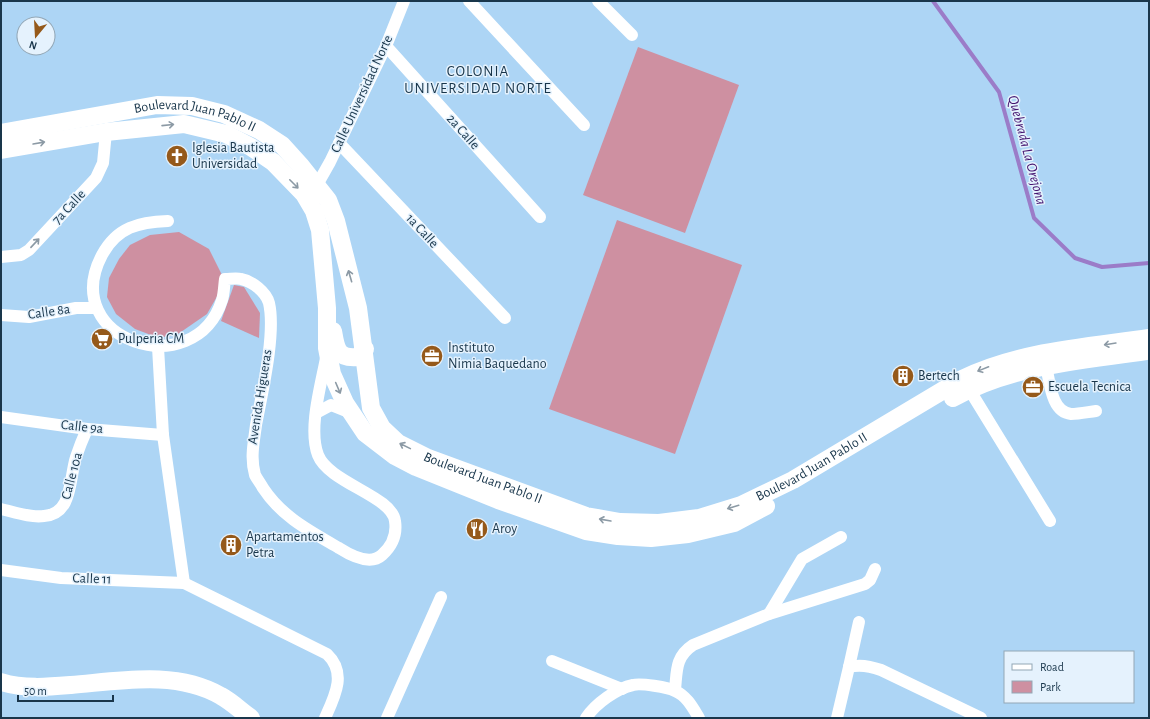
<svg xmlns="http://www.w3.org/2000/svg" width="1150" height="719" font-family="'Alegreya Sans',sans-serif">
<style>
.green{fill:#ce90a1}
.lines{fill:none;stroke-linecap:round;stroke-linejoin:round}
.stream{stroke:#9b7cc8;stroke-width:4}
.street{stroke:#fff;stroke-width:12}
.secondary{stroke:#fff;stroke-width:18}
.oneway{stroke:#8c9aa5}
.labels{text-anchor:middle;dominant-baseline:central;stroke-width:3;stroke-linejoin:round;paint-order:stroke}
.street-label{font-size:14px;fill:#19364b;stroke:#e5f2fd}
.poi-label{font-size:14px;fill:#19364b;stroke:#e5f2fd;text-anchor:start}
.neighbourhood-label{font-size:15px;letter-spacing:1px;fill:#19364b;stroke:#e5f2fd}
.water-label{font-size:15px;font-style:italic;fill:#441470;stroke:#e5f2fd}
</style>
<rect width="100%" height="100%" fill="#add5f5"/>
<!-- green -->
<g class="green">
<polygon points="638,47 739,85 685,233 583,195"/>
<polygon points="617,220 742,265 675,454 549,409"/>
<polygon points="179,232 209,249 222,275 219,293 207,314 178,334 159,338 135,329 116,314 107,297 109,278 119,259 130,245 150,235"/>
<polygon points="234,285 244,287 260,313 259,338 221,321"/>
</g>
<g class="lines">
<!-- stream -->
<polyline class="stream" points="933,1 999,92 1034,218 1075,258 1102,267 1149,263"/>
<!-- street -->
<g class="street">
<polyline points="469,1 584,125"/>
<polyline points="598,1 632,35"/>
<polyline points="386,46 540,217"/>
<polyline points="339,143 505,318"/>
<polyline points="317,185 330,162 386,46 404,1"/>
<path d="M168 221C139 222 117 227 102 255 57 341 195 385 222 300 224 294 224 286 225 279 230 279 237 278 241 279 252 281 266 292 269 303 276 334 262 393 256 425 254 442 250 457 255 475 257 479 261 484 263 488 282 517 310 531 339 548 350 555 370 566 382 555 392 546 397 534 395 521 392 496 329 483 318 455 308 429 321 385 326 358"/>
<polyline points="1,257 21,255 29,250 96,178 103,163 106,132"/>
<polyline points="1,315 29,317 76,308 96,308"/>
<polyline points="158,347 163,435 184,583"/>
<path d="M1046 366C1050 382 1051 412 1071 414 1079 414 1088 412 1096 411"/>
<polyline points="969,389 1050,521"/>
<polyline points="316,413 331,405 351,413"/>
<polyline points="1,417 87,429 163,435"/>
<path d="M1 509C14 512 31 518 44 516 73 514 69 479 76 457 79 448 83 438 87 429"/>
<path d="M1 570 61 578 184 583 327 654C347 673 335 696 325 718"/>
<polyline points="769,614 802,559 841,537"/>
<polyline points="552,661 622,689"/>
<polyline points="849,667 859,622"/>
<path d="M675 690C677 671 675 657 693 645L769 614 865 584 870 580 875 569"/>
<polyline points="387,718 441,597"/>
<path d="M586 718C595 704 617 688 633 685 640 683 668 687 675 691 687 696 693 708 699 718"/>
<path d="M837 718 849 667C860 664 870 666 881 670L981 718"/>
</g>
<!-- secondary -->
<g class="secondary">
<path id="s1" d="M1 133 157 105 192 106 224 114 259 130 282 145 301 166 328 200 336 221 358 308 371 408 382 428 398 443 428 458 586 516 620 522 659 523 699 518 741 505 793 480 962 379C1019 351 1087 347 1149 338"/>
<polyline points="1,150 106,132 184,124 226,134 251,147 273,162 304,194 314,211 320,230 327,308 327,348 332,374 345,403 365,433 395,456 416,467 498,500 586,531 618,536 651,538 688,534 734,523 766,506"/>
<path d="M333 331C336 349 337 359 358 357L365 349"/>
<path d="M953 398C1012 365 1080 361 1146 351"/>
<path d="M1 682C24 689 47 687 71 685 120 681 176 670 221 696 232 702 241 711 251 718"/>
</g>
</g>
<!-- one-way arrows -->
<defs><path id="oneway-shaft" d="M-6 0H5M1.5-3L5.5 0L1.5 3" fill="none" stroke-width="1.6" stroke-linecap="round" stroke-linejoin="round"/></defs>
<g class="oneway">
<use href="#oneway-shaft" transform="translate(168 125) rotate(-6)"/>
<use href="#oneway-shaft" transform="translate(39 143) rotate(-10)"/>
<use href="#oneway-shaft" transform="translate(294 184) rotate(45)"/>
<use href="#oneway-shaft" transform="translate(35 243) rotate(-47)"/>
<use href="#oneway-shaft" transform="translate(350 276) rotate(-106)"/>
<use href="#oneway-shaft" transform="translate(1110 344) rotate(171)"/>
<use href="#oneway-shaft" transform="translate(983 369) rotate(158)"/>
<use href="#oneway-shaft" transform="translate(338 388) rotate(67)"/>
<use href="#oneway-shaft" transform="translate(405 446) rotate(-154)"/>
<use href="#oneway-shaft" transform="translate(733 507) rotate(163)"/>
<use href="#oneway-shaft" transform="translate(605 520) rotate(-170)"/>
</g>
<!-- icons -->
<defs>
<g id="church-disc" transform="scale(1.15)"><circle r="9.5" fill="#95591a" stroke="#e5f2fd"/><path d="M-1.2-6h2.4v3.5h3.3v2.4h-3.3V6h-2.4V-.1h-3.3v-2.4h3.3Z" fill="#fff"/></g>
<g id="supermarket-disc" transform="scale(1.15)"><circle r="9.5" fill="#95591a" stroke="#e5f2fd"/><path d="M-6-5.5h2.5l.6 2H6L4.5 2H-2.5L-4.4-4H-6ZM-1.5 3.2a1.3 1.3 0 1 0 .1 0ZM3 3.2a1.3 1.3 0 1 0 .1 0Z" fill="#fff"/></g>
<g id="office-disc" transform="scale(1.15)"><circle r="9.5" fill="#95591a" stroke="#e5f2fd"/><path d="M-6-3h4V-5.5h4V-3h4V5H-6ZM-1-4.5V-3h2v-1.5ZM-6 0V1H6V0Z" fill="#fff"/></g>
<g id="building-disc" transform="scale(1.15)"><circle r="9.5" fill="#95591a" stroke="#e5f2fd"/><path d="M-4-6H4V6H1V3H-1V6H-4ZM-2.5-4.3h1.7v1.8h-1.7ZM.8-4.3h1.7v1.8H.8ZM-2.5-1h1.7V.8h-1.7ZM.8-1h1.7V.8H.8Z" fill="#fff"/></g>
<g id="restaurant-disc" transform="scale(1.15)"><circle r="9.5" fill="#95591a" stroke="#e5f2fd"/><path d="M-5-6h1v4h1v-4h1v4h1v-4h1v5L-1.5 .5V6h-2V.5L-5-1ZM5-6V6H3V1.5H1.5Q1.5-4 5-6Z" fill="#fff"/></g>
</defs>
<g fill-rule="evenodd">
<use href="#church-disc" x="177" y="156"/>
<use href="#supermarket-disc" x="102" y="339"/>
<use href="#office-disc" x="432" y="356"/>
<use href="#building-disc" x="903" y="376"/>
<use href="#office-disc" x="1033" y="387"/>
<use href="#restaurant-disc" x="477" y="529"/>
<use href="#building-disc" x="231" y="545"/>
</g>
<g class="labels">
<!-- street labels -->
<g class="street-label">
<text transform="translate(362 94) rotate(-65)">Calle Universidad Norte</text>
<text stroke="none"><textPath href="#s1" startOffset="198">Boulevard Juan Pablo II</textPath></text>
<text transform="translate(463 132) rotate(48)">2a Calle</text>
<text transform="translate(69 207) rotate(-47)">7a Calle</text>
<text transform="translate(422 231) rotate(47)">1a Calle</text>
<text transform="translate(49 312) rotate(-8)">Calle 8a</text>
<text transform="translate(260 397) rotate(-81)">Avenida Higueras</text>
<text transform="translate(82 427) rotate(6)">Calle 9a</text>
<text stroke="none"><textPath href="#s1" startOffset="1062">Boulevard Juan Pablo II</textPath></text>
<text transform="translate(72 476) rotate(-75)">Calle 10a</text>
<text stroke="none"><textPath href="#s1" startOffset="714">Boulevard Juan Pablo II</textPath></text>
<text transform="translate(92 579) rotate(2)">Calle 11</text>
</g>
<!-- poi labels -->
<g class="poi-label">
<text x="192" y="148">Iglesia Bautista<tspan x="192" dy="16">Universidad</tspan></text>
<text x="118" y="339">Pulperia CM</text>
<text x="448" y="348">Instituto<tspan x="448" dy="16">Nimia Baquedano</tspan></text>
<text x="918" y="376">Bertech</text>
<text x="1048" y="387">Escuela Tecnica</text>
<text x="492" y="529">Aroy</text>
<text x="246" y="537">Apartamentos<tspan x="246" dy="16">Petra</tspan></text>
</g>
<!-- neighbourhood labels -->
<g class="neighbourhood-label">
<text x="478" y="71">COLONIA<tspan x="478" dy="17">UNIVERSIDAD NORTE</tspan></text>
</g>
<!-- water labels -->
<g class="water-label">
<text transform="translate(1027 150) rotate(75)">Quebrada La Orejona</text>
</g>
</g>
<!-- border -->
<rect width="1150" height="719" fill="none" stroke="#19364b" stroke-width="4"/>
<!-- legend -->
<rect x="1004" y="651" width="130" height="52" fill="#e5f2fd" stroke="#93a7b6"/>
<rect x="1012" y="664" width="20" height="6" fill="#ffffff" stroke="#93a7b6"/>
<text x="1040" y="671" font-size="12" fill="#19364b">Road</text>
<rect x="1012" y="681" width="20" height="12" fill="#ce90a1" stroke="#93a7b6"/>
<text x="1040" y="691" font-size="12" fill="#19364b">Park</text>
<!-- north arrow -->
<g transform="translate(36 36) rotate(198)"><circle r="19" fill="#e5f2fd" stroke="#93a7b6"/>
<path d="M0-3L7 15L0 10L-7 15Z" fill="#95591a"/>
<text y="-6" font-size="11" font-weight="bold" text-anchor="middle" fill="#19364b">N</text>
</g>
<!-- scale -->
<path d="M18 695v6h95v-6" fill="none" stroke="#19364b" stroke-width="2"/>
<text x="24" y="695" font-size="12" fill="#19364b" stroke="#e5f2fd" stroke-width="3" paint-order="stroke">50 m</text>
</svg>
